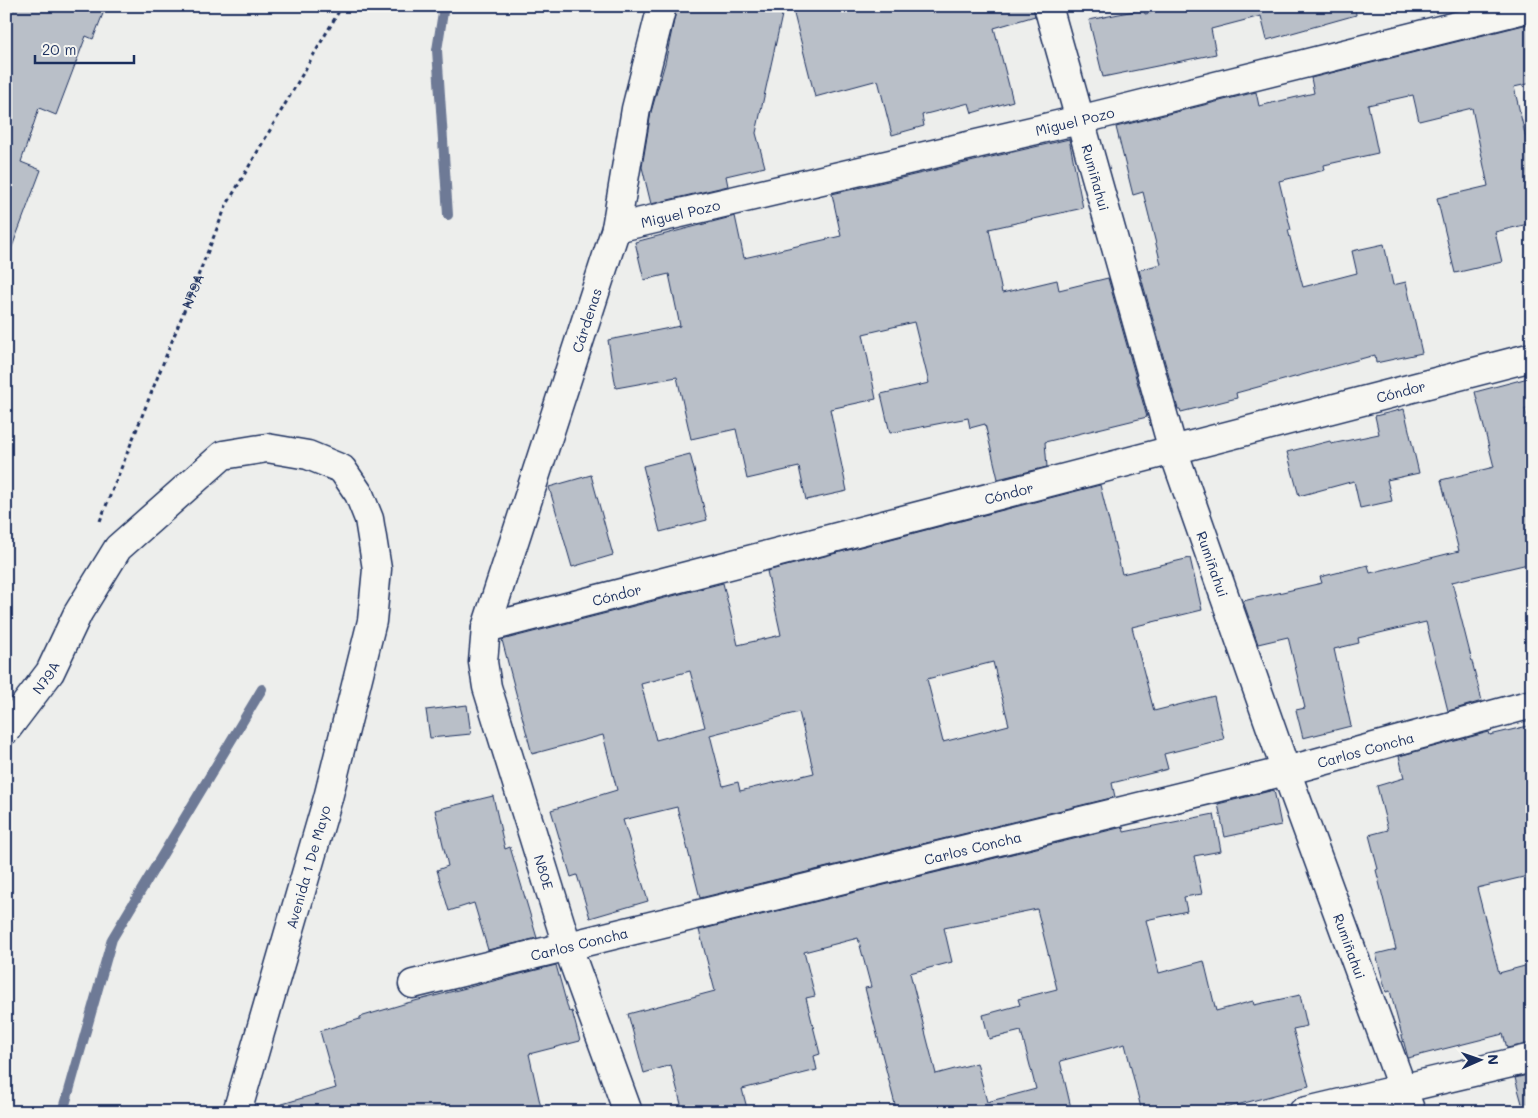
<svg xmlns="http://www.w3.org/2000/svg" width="1538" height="1118" font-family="Mali,sans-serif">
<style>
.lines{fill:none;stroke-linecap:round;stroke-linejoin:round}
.stream{stroke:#6e7a96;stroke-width:10}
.building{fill:#b9bfc8;stroke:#1b2f5e;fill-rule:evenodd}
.street-casing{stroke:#1b2f5e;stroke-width:31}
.path{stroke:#1b2f5e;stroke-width:3;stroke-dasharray:4 4;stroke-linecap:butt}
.street{stroke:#f6f6f2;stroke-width:28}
.labels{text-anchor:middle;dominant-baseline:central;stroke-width:5;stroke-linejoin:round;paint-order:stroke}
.street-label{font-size:14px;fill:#1b2f5e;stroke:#f6f6f2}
</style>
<rect width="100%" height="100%" fill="#edeeec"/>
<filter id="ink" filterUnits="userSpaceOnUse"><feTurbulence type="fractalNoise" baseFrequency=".02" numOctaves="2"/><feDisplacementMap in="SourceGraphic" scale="10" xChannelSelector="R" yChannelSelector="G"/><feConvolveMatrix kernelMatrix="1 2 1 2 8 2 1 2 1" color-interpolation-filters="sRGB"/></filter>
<g filter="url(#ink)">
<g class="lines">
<!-- stream -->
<g class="stream">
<polyline points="444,6 437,50 448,215"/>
<polyline points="63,1112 112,939 262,689"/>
</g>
</g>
<!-- building -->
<g class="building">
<polygon points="15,6 106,6 93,39 86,36 56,115 39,108 21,162 41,170 9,255 6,255 6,27"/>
<polygon points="677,6 784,6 756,133 765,167 726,176 728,186 651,204 642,167 651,112 665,63"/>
<polygon points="792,6 1033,6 1035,16 994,28 1013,101 972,113 969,103 922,115 924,126 892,135 878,80 815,97"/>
<polygon points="1182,6 1355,6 1356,15 1267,40 1261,16 1211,29 1216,54 1103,77 1089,20 1144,9 1145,14"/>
<polygon points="1532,23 1532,83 1514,87 1532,164 1532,223 1495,232 1502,262 1455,273 1437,198 1488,186 1472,108 1419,121 1413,95 1368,105 1378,153 1324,165 1325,170 1279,181 1291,230 1288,230 1303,287 1357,273 1352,251 1384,244 1393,285 1406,282 1422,353 1376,363 1375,355 1236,393 1237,398 1181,412 1180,409 1178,409 1139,270 1161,264 1143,192 1133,195 1116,127 1256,92 1259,106 1314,93 1311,78"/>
<polygon points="1069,139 1083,208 989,229 1002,293 1057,280 1059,290 1108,278 1147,417 1045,442 1047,467 998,479 985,424 970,428 968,418 890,433 881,394 929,383 914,322 863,334 876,399 830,409 847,491 806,500 799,467 747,479 736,429 691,439 677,377 616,388 608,340 680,326 669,274 644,280 635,242 735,216 744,258 841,236 832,194"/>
<polygon points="1532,377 1532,408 1525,409 1532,435 1532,563 1452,582 1482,701 1448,711 1426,622 1358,638 1359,643 1334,649 1351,726 1303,738 1296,710 1305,708 1288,637 1258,644 1243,601 1322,583 1320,577 1368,565 1370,573 1459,551 1441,480 1494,467 1475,392"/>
<polygon points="1404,409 1419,473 1387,480 1392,501 1360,508 1354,481 1299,496 1287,452 1330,441 1331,444 1379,434 1375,416"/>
<polygon points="690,454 707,520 660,532 643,466"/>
<polygon points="591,475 613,555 572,567 549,487"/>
<path d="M1100 485 1122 574 1190 558 1202 610 1132 627 1154 711 1214 696 1224 739 1164 754 1168 769 1112 783 1115 797 700 898 677 807 623 820 648 901 590 918 577 875 571 877 551 810 617 790 603 735 532 754 502 640 723 583 738 645 781 635 767 571ZM993 662 1009 725 943 742 927 679ZM690 671 705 727 656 740 641 684ZM799 712 814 773 740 791 738 782 723 786 710 735Z"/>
<polygon points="467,705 471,734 430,738 426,710"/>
<polygon points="1532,725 1532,875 1477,888 1499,973 1532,964 1532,1043 1507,1048 1503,1034 1408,1058 1390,991 1386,992 1376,954 1396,949 1376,870 1378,869 1369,835 1388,830 1377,786 1404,778 1399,756 1489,732 1490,735"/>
<polygon points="1274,790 1281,825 1225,837 1218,804"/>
<polygon points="493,796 505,849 510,847 537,938 488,950 474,903 449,911 437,870 448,866 435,810"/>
<path d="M1214 814 1221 851 1194 856 1202 894 1184 897 1187 911 1146 920 1159 973 1204 961 1216 1011 1253 1001 1254 1005 1300 995 1307 1026 1293 1029 1309 1086 1210 1112H1142L1125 1044 1060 1061 1072 1112H897L865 988 871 987 858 938 804 952 815 996 806 998 820 1054 814 1056 817 1070 742 1089 748 1112H683L671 1065 644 1073 628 1014 715 991 699 930 1123 827 1124 832ZM1037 909 1057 989 1018 999 1020 1005 983 1015 989 1039 1021 1031 1036 1089 987 1102 977 1063 936 1074 910 973 952 962 944 928Z"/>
<polygon points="556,965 569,1012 572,1011 580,1041 529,1054 542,1112 280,1112 279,1105 336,1088 320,1031 360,1019 360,1017 407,1003"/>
<polygon points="1532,1074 1532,1106 1523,1107 1515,1078"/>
</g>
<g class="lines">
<!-- street casing -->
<g class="street-casing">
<g id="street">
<path id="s2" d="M1048 6 1173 450 1286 771 1411 1112"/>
<path id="s3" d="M616 228 1079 120 1532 7"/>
<path id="s4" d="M486 628 1532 357"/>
<path id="s5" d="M6 730 50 672 78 613 118 548 223 455 267 448 308 455 342 469 359 494 369 519 377 569 372 621 328 798 237 1112"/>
<path id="s6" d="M413 984 1286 771 1532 704"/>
<path id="s7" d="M628 1112 567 945 487 687 483 662 486 628 616 228 636 109 662 6"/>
<polyline points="1303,1112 1532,1058"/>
</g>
</g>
<!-- path -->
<path class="path" id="s1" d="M100 521 226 206 342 6"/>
<!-- street -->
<use href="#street" class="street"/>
</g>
</g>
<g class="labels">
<!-- street labels -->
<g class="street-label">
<text stroke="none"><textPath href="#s3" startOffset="471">Miguel Pozo</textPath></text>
<text stroke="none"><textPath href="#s2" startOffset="178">Rumiñahui</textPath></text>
<text stroke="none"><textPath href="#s3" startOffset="66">Miguel Pozo</textPath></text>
<text stroke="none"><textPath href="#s1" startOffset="248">N79A</textPath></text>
<text stroke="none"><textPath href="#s7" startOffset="831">Cárdenas</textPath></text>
<text stroke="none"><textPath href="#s4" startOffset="945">Cóndor</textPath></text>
<text stroke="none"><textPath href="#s4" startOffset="540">Cóndor</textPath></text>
<text stroke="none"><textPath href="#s2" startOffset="582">Rumiñahui</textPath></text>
<text stroke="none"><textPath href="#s4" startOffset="135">Cóndor</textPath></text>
<text stroke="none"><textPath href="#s5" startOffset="66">N79A</textPath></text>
<text stroke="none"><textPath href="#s6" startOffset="981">Carlos Concha</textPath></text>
<text stroke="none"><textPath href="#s6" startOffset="576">Carlos Concha</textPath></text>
<text transform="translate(308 867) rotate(-74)">Avenida 1 De Mayo</text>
<text transform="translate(544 872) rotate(73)">N80E</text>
<text stroke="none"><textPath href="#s6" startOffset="171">Carlos Concha</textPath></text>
<text stroke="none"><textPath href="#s2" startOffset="988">Rumiñahui</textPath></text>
</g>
</g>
<!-- margin -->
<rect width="1538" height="1118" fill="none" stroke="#f6f6f2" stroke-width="25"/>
<rect x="12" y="12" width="1513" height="1093" fill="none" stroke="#1b2f5e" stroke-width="2" filter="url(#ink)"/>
<!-- north arrow -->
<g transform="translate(1480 1060) rotate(88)" stroke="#f6f6f2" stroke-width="4" paint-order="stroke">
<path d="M0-4L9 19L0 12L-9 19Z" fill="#1b2f5e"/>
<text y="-8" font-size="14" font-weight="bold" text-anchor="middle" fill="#1b2f5e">N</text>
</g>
<!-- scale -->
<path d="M35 55v8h99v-8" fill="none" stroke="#1b2f5e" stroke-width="2.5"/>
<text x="42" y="55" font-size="15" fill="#1b2f5e" stroke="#f6f6f2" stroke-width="4" paint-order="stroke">20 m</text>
</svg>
